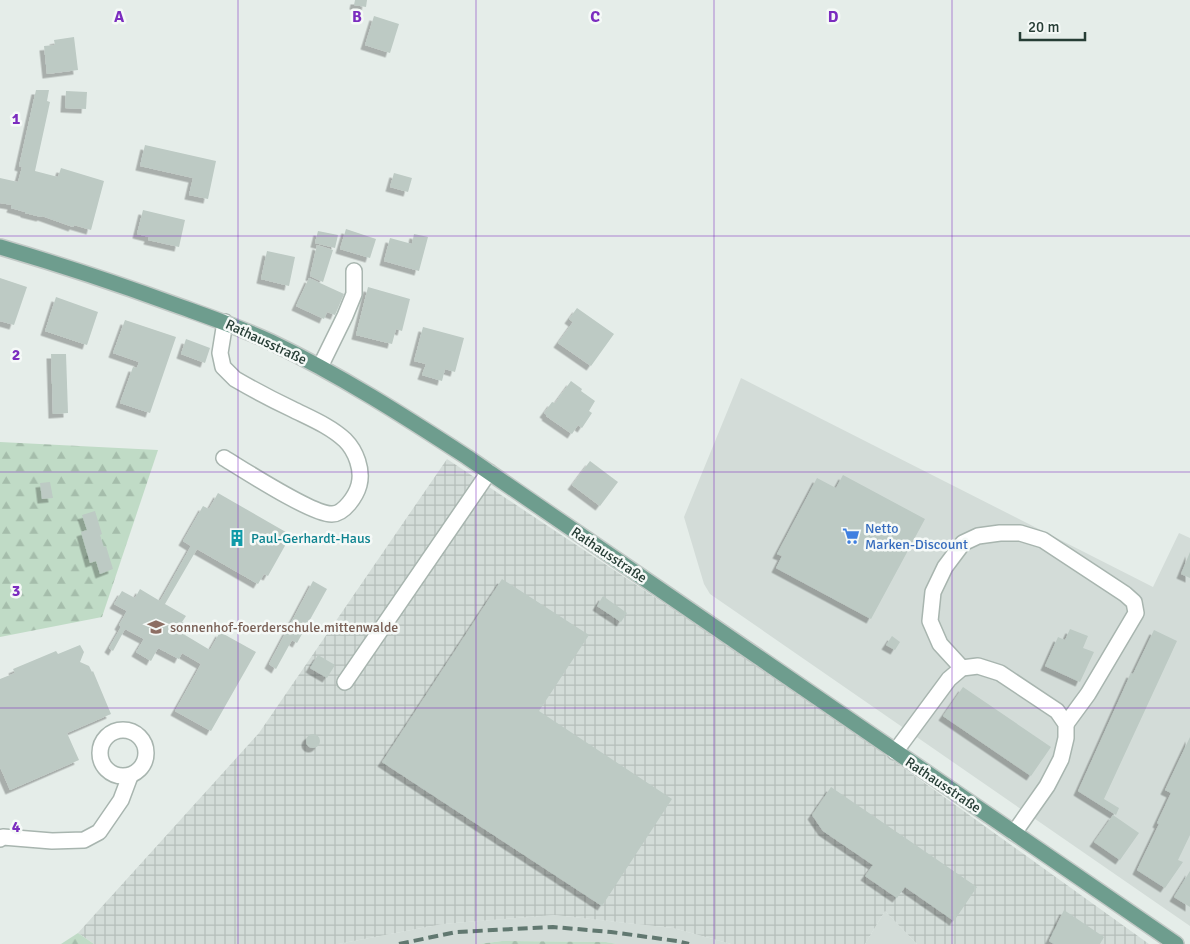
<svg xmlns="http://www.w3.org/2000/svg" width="1190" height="944" font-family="Signika,sans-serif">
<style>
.built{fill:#d3dcd8}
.industrial{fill:url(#industrial-grid)}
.forest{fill:url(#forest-firs)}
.building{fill:#bdcac4;filter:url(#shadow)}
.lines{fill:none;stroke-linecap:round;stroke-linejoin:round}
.minor-casing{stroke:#a8b5af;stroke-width:18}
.major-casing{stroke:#c2c9c6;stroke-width:18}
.minor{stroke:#fff;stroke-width:15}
.major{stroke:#6e9d8e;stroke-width:15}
.rail{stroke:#617870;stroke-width:4;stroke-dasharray:10 5;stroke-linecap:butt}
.grid{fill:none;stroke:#7b2cbf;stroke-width:1;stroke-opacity:0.55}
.labels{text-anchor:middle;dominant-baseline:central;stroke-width:5;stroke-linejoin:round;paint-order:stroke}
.street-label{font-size:14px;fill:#263d35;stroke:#f5f9f7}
.shop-label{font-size:14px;fill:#366cbe;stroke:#f5f9f7;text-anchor:start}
.culture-label{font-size:14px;fill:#0d838f;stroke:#f5f9f7;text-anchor:start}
.education-label{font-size:14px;fill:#785e54;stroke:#f5f9f7;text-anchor:start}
.grid-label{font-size:16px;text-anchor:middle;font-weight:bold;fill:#7b2cbf;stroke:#f5f9f7;stroke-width:5;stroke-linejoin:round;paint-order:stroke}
</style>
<defs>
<pattern id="industrial-grid" width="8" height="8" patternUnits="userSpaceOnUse" patternTransform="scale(1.25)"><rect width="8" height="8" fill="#d3dcd8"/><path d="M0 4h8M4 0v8" fill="none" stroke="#b5beba"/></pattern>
<pattern id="forest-firs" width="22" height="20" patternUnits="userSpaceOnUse" patternTransform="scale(1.25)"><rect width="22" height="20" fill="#c0dbc6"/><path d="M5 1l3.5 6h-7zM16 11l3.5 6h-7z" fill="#a5bdab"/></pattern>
<filter id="shadow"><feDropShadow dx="-4.5" dy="4.5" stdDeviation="0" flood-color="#0004"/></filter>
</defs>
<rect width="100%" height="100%" fill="#e5ede9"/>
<!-- built -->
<g class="built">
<polygon points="741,378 1153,587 1179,533 1190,538 1190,926 710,594 704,584 684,517"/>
<polygon points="885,911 917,944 865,944"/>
<polygon points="554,915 673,928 731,944 617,944 605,942 502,941 479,944 338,944 443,924"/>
</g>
<!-- industrial -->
<polygon class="industrial" points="447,459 707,632 859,736 1149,944 917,944 885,911 865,944 731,944 673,928 554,915 443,924 338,944 94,944 78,933 259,733"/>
<!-- forest -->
<g class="forest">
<polygon points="0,442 158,450 102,617 0,637"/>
<polygon points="78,933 94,944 61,944"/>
<polygon points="502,941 606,942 617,944 479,944"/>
</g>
<!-- building -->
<g class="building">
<polygon points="355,0 367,0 366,7 354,5"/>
<polygon points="374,16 399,24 390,53 365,45"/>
<polygon points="74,37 78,70 47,74 44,46 55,45 54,40"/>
<polygon points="36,90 49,90 47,101 50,102 35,171 58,177 61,168 104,181 91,230 74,225 73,227 42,216 41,217 25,213 25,212 11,208 12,205 0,203 0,178 18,182 22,167 19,166"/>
<polygon points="66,91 87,92 86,109 65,108"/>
<polygon points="145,145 216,161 208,199 189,195 193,178 140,166"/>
<polygon points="394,173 412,178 408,192 390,187"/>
<polygon points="143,210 185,220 179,247 148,240 149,237 137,234"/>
<polygon points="346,229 376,239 370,258 340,249"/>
<polygon points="318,231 338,235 335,248 315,243"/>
<polygon points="414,234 428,237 419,271 384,261 390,238 412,244"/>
<polygon points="317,245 333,250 323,282 310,276"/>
<polygon points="267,251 295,257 289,286 261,279"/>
<polygon points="0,278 27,287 14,325 0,321"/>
<polygon points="309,278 344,294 335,315 327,312 324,319 296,306"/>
<polygon points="368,287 410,299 402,331 396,329 392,344 356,335"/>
<polygon points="56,297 98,312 87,345 45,331"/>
<polygon points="577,308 614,334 591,366 558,343 573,322 569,319"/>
<polygon points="125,320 176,337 150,413 120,403 133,367 137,368 139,362 113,353"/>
<polygon points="423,327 464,338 455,372 445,369 442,381 422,375 426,364 414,361"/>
<polygon points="186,339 210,348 205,363 181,354"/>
<polygon points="51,354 66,354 68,413 53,414"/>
<polygon points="571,381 582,389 581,391 595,401 589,411 592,413 582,428 578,425 572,434 546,416 547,415 544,413 552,402 555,403"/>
<polygon points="590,461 618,482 600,506 572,485"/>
<polygon points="843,475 925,519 871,619 776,568 782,556 777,554 817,478 836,488"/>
<polygon points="50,482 53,498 42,499 40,483"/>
<polygon points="218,493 291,535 268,576 264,574 258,584 197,549 165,604 186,616 182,622 190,627 185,635 210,650 220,632 256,652 211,731 175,711 201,664 182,653 179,659 158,648 151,661 136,652 144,639 125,629 113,651 109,648 121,627 119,625 127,611 114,604 122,591 135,598 140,589 160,601 191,546 183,541 203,506 209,509"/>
<polygon points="95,511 102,534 100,535 104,547 106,546 113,569 100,574 96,561 90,563 81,532 87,530 82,515"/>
<polygon points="1190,552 1190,578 1181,574"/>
<polygon points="502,579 589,635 539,711 672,799 602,906 382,762"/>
<polygon points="313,581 327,589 297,643 292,640 276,669 269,664"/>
<polygon points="603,596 627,613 621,622 597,606"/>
<polygon points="1070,629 1088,636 1083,648 1094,652 1080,682 1045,666 1058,637 1065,640"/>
<polygon points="1154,630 1177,641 1104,799 1119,808 1116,815 1078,791 1131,673 1133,674"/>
<polygon points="892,636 900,642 895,650 886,645"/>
<polygon points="80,645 84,652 80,662 89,666 92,672 93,671 111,714 67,733 79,760 10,790 0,767 0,679 15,673 13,669 56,651 58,654"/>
<polygon points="318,655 335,665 327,678 310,668"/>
<polygon points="963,687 1051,747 1031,776 943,716"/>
<circle cx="313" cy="741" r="7"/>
<polygon points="1190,737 1190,835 1178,860 1183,862 1165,888 1137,870 1159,824 1157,823 1171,793 1165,790"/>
<polygon points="831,787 977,887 954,921 905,887 897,898 865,876 873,865 823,831 812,815"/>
<polygon points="1113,815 1139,833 1120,860 1094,842"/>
<polygon points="1190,871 1190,907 1174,897"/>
<polygon points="1064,910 1104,937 1100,944 1054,944 1049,941"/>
</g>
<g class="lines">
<!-- minor casing -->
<g class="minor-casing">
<g id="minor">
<polyline points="320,367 345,316 354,294 354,271"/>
<path d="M224 458C244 470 313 515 332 514 344 514 356 496 359 485 363 470 356 451 345 440 330 426 310 418 292 409 273 400 254 390 235 379L223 367 220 353 225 322"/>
<polyline points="962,668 940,644 930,621 933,592 945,567 963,543 978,536 1000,533 1020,533 1043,540 1125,594 1134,602 1136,613 1088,694 1066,724"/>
<polyline points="345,682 489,472"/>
<circle cx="123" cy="753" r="23"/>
<polyline points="895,752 949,679 962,668 978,666 1000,673 1057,711 1066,724 1066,738 1061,759 1047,786 1014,833"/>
<polyline points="0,839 3,837 52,841 84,840 99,832 121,800 130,776"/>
</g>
</g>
<!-- major casing -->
<g class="major-casing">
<path id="major" d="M0 247C58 264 116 283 173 304 206 316 239 327 271 342 340 375 404 416 467 457L1176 944"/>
</g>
<!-- minor -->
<use href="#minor" class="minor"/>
<!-- major -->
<use href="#major" class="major"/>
<!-- rail -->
<polyline class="rail" points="399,944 456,932 553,927 611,932 677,941 689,944"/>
</g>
<!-- grid -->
<path class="grid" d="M238 0V944M476 0V944M714 0V944M952 0V944M0 236H1190M0 472H1190M0 708H1190"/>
<!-- icons -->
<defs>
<g id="supermarket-bare" transform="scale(1.35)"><path d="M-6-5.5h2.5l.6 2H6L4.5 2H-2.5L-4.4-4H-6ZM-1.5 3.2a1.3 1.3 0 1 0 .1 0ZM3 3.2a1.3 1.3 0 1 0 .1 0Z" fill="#3f7fe0" stroke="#f5f9f7" stroke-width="2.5" paint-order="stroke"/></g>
<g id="building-bare" transform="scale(1.35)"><path d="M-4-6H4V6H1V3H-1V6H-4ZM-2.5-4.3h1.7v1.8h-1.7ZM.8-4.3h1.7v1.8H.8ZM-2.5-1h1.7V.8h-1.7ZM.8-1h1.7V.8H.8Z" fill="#0f9aa8" stroke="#f5f9f7" stroke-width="2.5" paint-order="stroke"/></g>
<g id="school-bare" transform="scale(1.35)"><path d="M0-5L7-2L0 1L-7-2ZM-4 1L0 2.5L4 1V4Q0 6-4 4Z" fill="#8d6e63" stroke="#f5f9f7" stroke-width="2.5" paint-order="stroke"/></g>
</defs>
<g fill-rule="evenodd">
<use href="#supermarket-bare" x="851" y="536"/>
<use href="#building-bare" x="237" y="538"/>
<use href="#school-bare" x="156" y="627"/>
</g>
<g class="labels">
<!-- street labels -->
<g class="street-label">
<text transform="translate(266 342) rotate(25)">Rathausstraße</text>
<text transform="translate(609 555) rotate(34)">Rathausstraße</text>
<text transform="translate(943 785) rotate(34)">Rathausstraße</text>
</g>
<!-- shop labels -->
<g class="shop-label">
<text x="865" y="528">Netto<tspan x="865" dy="16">Marken-Discount</tspan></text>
</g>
<!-- culture labels -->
<g class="culture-label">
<text x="251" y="538">Paul-Gerhardt-Haus</text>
</g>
<!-- education labels -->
<g class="education-label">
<text x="170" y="627">sonnenhof-foerderschule.mittenwalde</text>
</g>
</g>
<g class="grid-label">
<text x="119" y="22">A</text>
<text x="357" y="22">B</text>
<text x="595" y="22">C</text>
<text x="833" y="22">D</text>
<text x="16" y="124">1</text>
<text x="16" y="360">2</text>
<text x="16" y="596">3</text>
<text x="16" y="832">4</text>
</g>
<!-- scale -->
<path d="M1020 32v8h65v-8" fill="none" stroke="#263d35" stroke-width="2.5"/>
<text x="1028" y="32" font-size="15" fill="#263d35" stroke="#f5f9f7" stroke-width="4" paint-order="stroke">20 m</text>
</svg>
